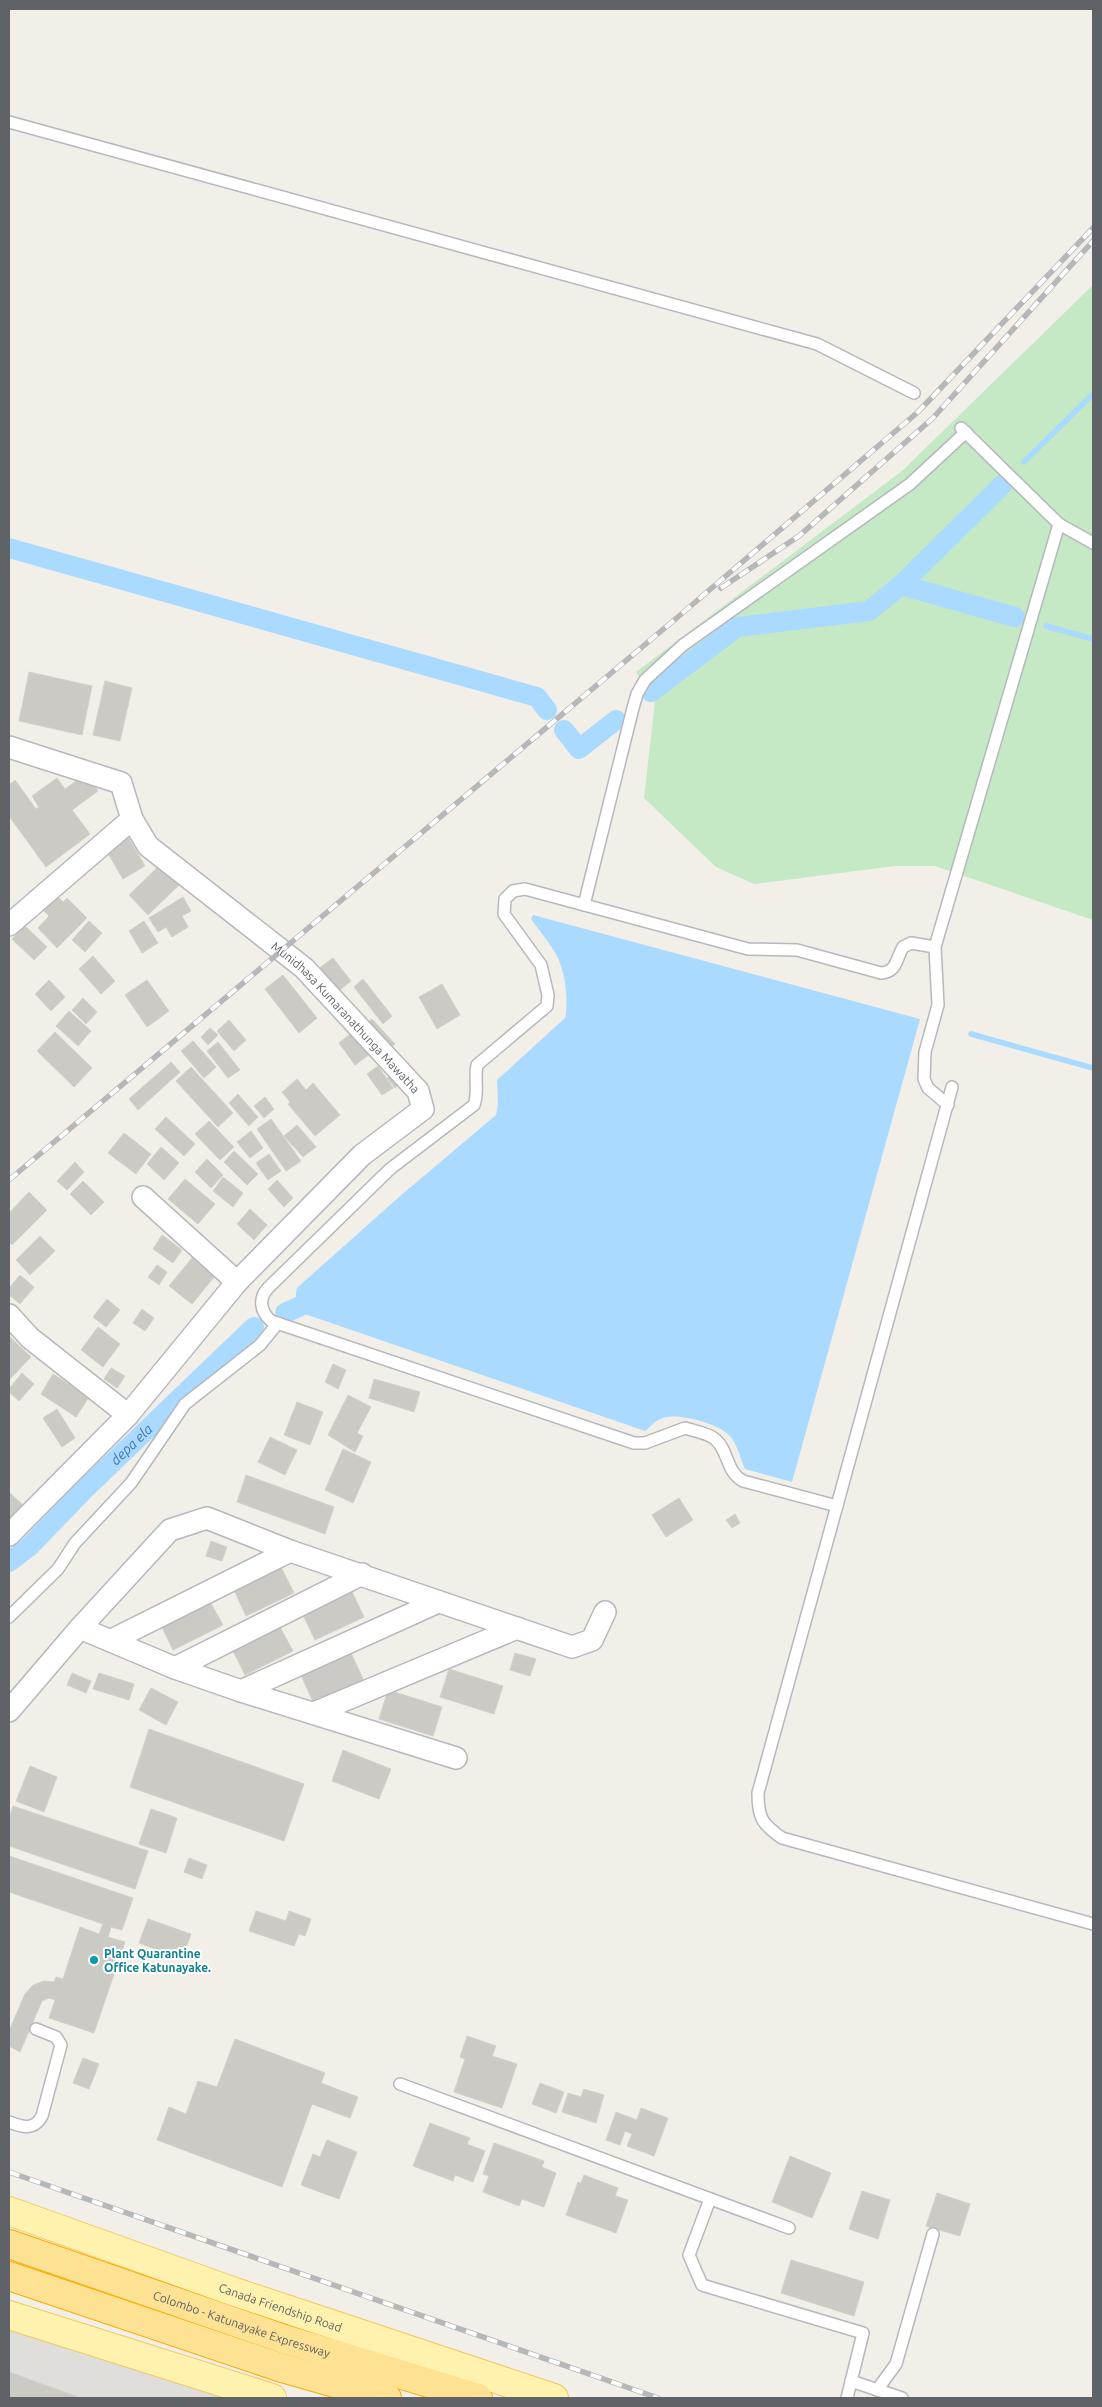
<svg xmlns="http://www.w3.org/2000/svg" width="1102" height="2407" font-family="Ubuntu,sans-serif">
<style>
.industrial{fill:#e0deda}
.green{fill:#c5e8c5}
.water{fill:#aadaff}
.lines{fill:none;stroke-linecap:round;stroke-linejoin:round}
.stream{stroke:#aadaff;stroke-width:5.5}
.canal{stroke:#aadaff;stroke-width:20}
.building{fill:#cccac5;stroke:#d6d1c6}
.service-casing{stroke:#b5b8bc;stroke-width:14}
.minor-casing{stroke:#b5b8bc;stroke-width:24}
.primary-casing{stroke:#f2c960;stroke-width:30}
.motorway-casing{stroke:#f9ab00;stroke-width:30}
.service{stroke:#fff;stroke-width:11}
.minor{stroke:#fff;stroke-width:21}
.primary{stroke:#fff2af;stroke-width:28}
.motorway{stroke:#fde293;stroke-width:28}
.rail-casing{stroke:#b6b7b8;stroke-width:5.5}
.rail{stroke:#fff;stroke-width:4;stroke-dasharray:11;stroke-linecap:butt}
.culture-dot{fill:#0f9aa8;stroke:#fff;stroke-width:2}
.labels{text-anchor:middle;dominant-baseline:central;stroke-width:4;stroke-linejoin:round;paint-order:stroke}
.street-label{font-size:12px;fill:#5f6368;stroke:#fff}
.culture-label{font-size:12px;font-weight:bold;fill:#0d838f;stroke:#fff;text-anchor:start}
.water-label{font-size:14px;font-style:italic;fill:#4174aa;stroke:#fff}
</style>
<rect width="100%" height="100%" fill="#f1efe8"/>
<!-- industrial -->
<polygon class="industrial" points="9,2319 258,2398 9,2398"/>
<!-- green -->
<polygon class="green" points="1093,285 1093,920 935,866 895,866 754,884 716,867 644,798 655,701 636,672 902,471"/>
<!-- water -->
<path class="water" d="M533 915 920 1019 792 1482 745 1469C740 1458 737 1442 728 1434 716 1423 675 1411 660 1419 655 1421 650 1427 645 1431L305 1314C297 1306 294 1300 297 1288L399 1197 496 1115 498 1105 497 1080 565 1018C569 1002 565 973 558 958 551 944 540 932 531 919Z"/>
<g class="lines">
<!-- stream -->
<g class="stream">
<polyline points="1024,462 1093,394"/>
<polyline points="1046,626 1093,639"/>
<polyline points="971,1034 1093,1068"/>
</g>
<!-- canal -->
<g class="canal">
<polyline points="9,548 537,697 547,710"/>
<polyline points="901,585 1015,617"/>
<polyline points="651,692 737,627 869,611 901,585 1002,485"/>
<polyline points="564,730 579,749 616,720"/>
<polyline points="285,1313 323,1296"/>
<path id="s1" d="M9 1562 30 1546 85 1489 254 1327"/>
</g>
</g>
<!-- building -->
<g class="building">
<polygon points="29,672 92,686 82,735 19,721"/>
<polygon points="105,681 132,688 120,741 93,735"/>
<polygon points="86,774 98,791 72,810 90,834 46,867 9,816 9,785 15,780 36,809 39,807 32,796 57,778 65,789"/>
<polygon points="128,837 145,866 123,879 106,850"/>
<polygon points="160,865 179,885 148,915 129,895"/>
<polygon points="56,895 63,902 67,898 87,918 57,948 38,928 49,916 42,909"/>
<polygon points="183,897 191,911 182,916 188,927 172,937 166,927 158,932 149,918"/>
<polygon points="89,921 102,933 85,952 72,940"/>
<polygon points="144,921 158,943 142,953 129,931"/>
<polygon points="25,926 47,947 34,960 12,939"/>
<polygon points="93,956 115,981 101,994 79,969"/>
<polygon points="333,958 351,981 336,993 318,969"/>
<polygon points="283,975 317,1018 299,1033 265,989"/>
<polygon points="363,979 392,1016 383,1024 354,987"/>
<polygon points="49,980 65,997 51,1011 35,994"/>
<polygon points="147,980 169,1011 147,1027 125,995"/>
<polygon points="442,984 460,1015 437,1029 419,997"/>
<polygon points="83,998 97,1012 86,1024 72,1010"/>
<polygon points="69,1011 91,1031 78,1046 56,1026"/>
<polygon points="372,1019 395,1044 387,1052 364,1026"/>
<polygon points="229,1020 246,1040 234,1051 217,1031"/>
<polygon points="210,1028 218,1035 208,1045 201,1037"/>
<polygon points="354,1031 371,1053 355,1065 339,1043"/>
<polygon points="55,1032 92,1068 74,1087 37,1051"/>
<polygon points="193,1041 216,1067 204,1078 181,1051"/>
<polygon points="218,1042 240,1070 228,1078 207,1051"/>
<polygon points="171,1062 180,1072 138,1110 129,1099"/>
<polygon points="378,1066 393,1088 382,1095 367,1074"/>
<polygon points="191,1067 233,1113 218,1127 176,1081"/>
<polygon points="396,1072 403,1082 395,1088 387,1078"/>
<polygon points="297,1079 306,1090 313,1083 340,1115 315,1136 288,1104 290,1102 282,1092"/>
<polygon points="238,1094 258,1117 249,1126 229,1103"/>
<polygon points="265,1097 274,1109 264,1118 254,1106"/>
<polygon points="166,1117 195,1144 184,1156 155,1129"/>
<polygon points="271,1119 301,1161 286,1171 257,1129"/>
<polygon points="209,1121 234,1147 220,1160 195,1134"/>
<polygon points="297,1125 316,1147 303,1157 284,1136"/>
<polygon points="251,1131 263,1148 250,1158 237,1142"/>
<polygon points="124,1133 151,1154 136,1174 108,1153"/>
<polygon points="161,1147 179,1163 164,1180 147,1164"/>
<polygon points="234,1151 258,1174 247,1185 224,1162"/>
<polygon points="269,1154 281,1171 268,1180 256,1163"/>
<polygon points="207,1159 223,1175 211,1188 195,1172"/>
<polygon points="75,1162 84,1172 67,1190 57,1181"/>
<polygon points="223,1177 243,1193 233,1207 213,1191"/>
<polygon points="185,1179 215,1204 198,1224 168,1199"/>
<polygon points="277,1180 293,1198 284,1207 268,1189"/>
<polygon points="83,1181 104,1202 91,1215 70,1194"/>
<polygon points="29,1192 47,1210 12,1245 9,1242 9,1213"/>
<polygon points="250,1209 267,1225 254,1240 237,1224"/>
<polygon points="162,1235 182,1250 173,1263 153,1249"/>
<polygon points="40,1236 55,1251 30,1275 16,1260"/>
<polygon points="192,1258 215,1276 192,1304 169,1286"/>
<polygon points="157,1265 167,1272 159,1285 148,1277"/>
<polygon points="20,1275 34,1287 20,1304 9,1295 9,1288"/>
<polygon points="107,1299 120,1310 106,1327 93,1317"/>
<polygon points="142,1309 154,1318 145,1331 133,1323"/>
<polygon points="98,1327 120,1344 103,1367 81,1350"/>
<polygon points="9,1336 31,1357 9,1380"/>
<polygon points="333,1364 346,1370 338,1389 325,1382"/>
<polygon points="111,1368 125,1376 117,1388 104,1379"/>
<polygon points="22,1373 34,1384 19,1401 9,1392 9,1389"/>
<polygon points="53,1374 89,1397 76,1417 41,1394"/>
<polygon points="374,1379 420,1392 414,1412 369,1398"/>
<polygon points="348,1395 371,1407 357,1433 363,1436 355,1452 328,1435"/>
<polygon points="297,1402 323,1412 310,1445 284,1435"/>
<polygon points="57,1409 75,1438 62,1447 43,1418"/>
<polygon points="270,1437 297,1450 285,1475 258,1462"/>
<polygon points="343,1449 371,1462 353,1503 325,1490"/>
<polygon points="246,1475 334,1507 325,1534 237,1502"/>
<polygon points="9,1492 25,1507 9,1525"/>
<polygon points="679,1498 693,1520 666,1537 652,1515"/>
<polygon points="735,1514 740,1523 732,1528 726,1520"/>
<polygon points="211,1541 227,1547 222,1561 206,1556"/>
<polygon points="281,1567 294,1593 246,1616 234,1590"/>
<polygon points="352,1592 364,1617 315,1640 303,1615"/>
<polygon points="209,1600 223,1625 173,1650 161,1625"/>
<polygon points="280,1627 293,1651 245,1675 233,1651"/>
<polygon points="351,1653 364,1681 314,1704 301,1675"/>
<polygon points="515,1653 536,1659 530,1676 510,1670"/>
<polygon points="449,1669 503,1686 494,1714 440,1697"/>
<polygon points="72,1673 91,1681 86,1693 67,1685"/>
<polygon points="99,1673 134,1684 129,1700 93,1689"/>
<polygon points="151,1688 178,1702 166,1725 139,1710"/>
<polygon points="388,1690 442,1707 433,1736 379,1719"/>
<polygon points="149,1729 304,1784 284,1841 130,1787"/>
<polygon points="343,1750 391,1769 379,1799 332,1781"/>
<polygon points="30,1766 57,1777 44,1812 16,1801"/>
<polygon points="13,1806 148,1851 135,1889 9,1846 9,1819"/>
<polygon points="151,1809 177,1818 166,1853 139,1844"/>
<polygon points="9,1856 133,1898 122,1930 111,1927 108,1937 125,1942 94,2033 49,2018 55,2000 49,1998 42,2001 20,2052 9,2046 9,2031 25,1994 33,1985 44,1981 54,1982 56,1977 63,1979 80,1927 99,1934 103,1924 9,1892"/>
<polygon points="189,1858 207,1865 202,1879 184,1872"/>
<polygon points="256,1911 286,1921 289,1911 311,1919 305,1936 299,1934 294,1946 249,1931"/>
<polygon points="148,1919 191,1934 182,1959 139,1943"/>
<polygon points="467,2036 496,2046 492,2056 517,2064 502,2108 454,2092 465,2059 460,2057"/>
<polygon points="235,2039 325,2073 321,2083 358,2097 350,2118 312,2104 282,2187 157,2140 169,2107 186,2114 198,2081 217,2087"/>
<polygon points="83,2058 99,2064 89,2089 73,2083"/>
<polygon points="540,2083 564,2092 556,2113 532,2104"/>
<polygon points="584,2089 604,2095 596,2123 562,2112 568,2093 581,2097"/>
<polygon points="641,2108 668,2118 654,2156 627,2146 632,2134 625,2131 620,2145 606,2140 616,2112 637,2120"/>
<polygon points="430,2123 470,2138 467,2144 485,2151 473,2182 455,2175 453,2181 413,2166"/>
<polygon points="327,2140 357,2152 339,2199 301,2185 313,2154 320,2157"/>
<polygon points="494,2143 544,2161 542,2167 556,2173 544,2207 522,2199 519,2206 483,2192 489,2176 483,2174"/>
<polygon points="790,2156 831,2173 812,2218 772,2202"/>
<polygon points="584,2175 618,2188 615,2196 628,2200 616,2233 566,2215 578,2182 581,2183"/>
<polygon points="862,2191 890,2200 878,2239 849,2229"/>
<polygon points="937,2193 970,2204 960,2236 926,2226"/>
<polygon points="791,2260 864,2282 854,2316 781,2293"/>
<polygon points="9,2372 81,2398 9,2398"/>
</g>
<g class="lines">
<!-- service casing -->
<g class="service-casing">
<g id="service">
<polyline points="9,122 817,344 914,393"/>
<polyline points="961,428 1059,524 1093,543"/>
<polyline points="584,905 633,708 637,694 645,680 683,645 910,484 966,432"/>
<path d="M952 1087 758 1793C758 1818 762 1824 782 1838L1093 1924"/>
<polyline points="948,1105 928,1088 924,1079 925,1052 938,1005 935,947 1059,524"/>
<path d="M837 1506 743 1481C726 1472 729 1451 715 1439 708 1433 694 1431 685 1428L645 1443H634L271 1321C260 1311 258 1298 269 1287L390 1169 474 1105C479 1091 474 1079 477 1065L547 1006 548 995 541 965 504 914 505 899 513 891 525 889 748 949 797 950 881 973C897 972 896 959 903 947L911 943 935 947"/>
<polyline points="9,1617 58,1569 75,1543 131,1483 185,1404 260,1345 278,1323"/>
<polyline points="400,2084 789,2228"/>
<path d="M9 2122C22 2127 34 2131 42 2116L61 2045 56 2037 36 2029"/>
<polyline points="710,2199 689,2255 702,2285 863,2333 847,2398"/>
<polyline points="851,2381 902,2398"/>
<polyline points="877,2390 896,2364 933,2234"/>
</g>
</g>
<!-- minor casing -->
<g class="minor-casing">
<g id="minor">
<path id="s2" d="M9 747 121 783 132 819 148 846 304 968 418 1091 423 1109 362 1155 237 1282 128 1415 9 1535"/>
<polyline points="9,925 132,819"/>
<polyline points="143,1197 237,1282"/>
<polyline points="9,1315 30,1338 128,1415"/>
<polyline points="80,1628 175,1668 241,1691 456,1758"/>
<polyline points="112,1640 290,1551"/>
<polyline points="175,1668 362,1574"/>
<polyline points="241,1691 438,1602"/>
<polyline points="9,1711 80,1628 170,1530 207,1518 290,1551 572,1647 592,1640 605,1612"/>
<polyline points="314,1713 517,1628"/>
</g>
</g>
<!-- primary casing -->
<g class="primary-casing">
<g id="primary">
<path id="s3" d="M9 2211 235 2292 554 2398"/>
<polyline points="9,2315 272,2398"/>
</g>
</g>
<!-- motorway casing -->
<g class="motorway-casing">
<g id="motorway">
<path id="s4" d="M9 2244 284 2339 478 2398"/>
<polyline points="9,2276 279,2367 387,2398"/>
</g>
</g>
<!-- service -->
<use href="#service" class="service"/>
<!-- minor -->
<use href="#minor" class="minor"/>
<!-- primary -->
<use href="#primary" class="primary"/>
<!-- motorway -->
<use href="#motorway" class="motorway"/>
<!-- rail casing -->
<g class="rail-casing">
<g id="rail">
<polyline points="721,588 799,536 933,418 1093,241"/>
<polyline points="9,1180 679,616 918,412 1093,228"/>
<polyline points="9,2172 658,2398"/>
</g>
</g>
<!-- rail -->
<use href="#rail" class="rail"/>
</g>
<!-- markers -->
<circle class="culture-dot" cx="94" cy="1960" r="5"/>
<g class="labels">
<!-- street labels -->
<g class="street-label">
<text stroke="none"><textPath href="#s2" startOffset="449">Munidhasa Kumaranathunga Mawatha</textPath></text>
<text stroke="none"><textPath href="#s3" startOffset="288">Canada Friendship Road</textPath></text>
<text stroke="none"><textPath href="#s4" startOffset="246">Colombo - Katunayake Expressway</textPath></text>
</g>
<!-- culture labels -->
<g class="culture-label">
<text x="104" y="1953">Plant Quarantine<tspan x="104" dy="14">Office Katunayake.</tspan></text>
</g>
<!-- water labels -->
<g class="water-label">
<text stroke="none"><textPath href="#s1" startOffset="170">depa ela</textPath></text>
</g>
</g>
<!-- border -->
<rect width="1102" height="2407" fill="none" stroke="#5f6368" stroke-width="20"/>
</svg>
